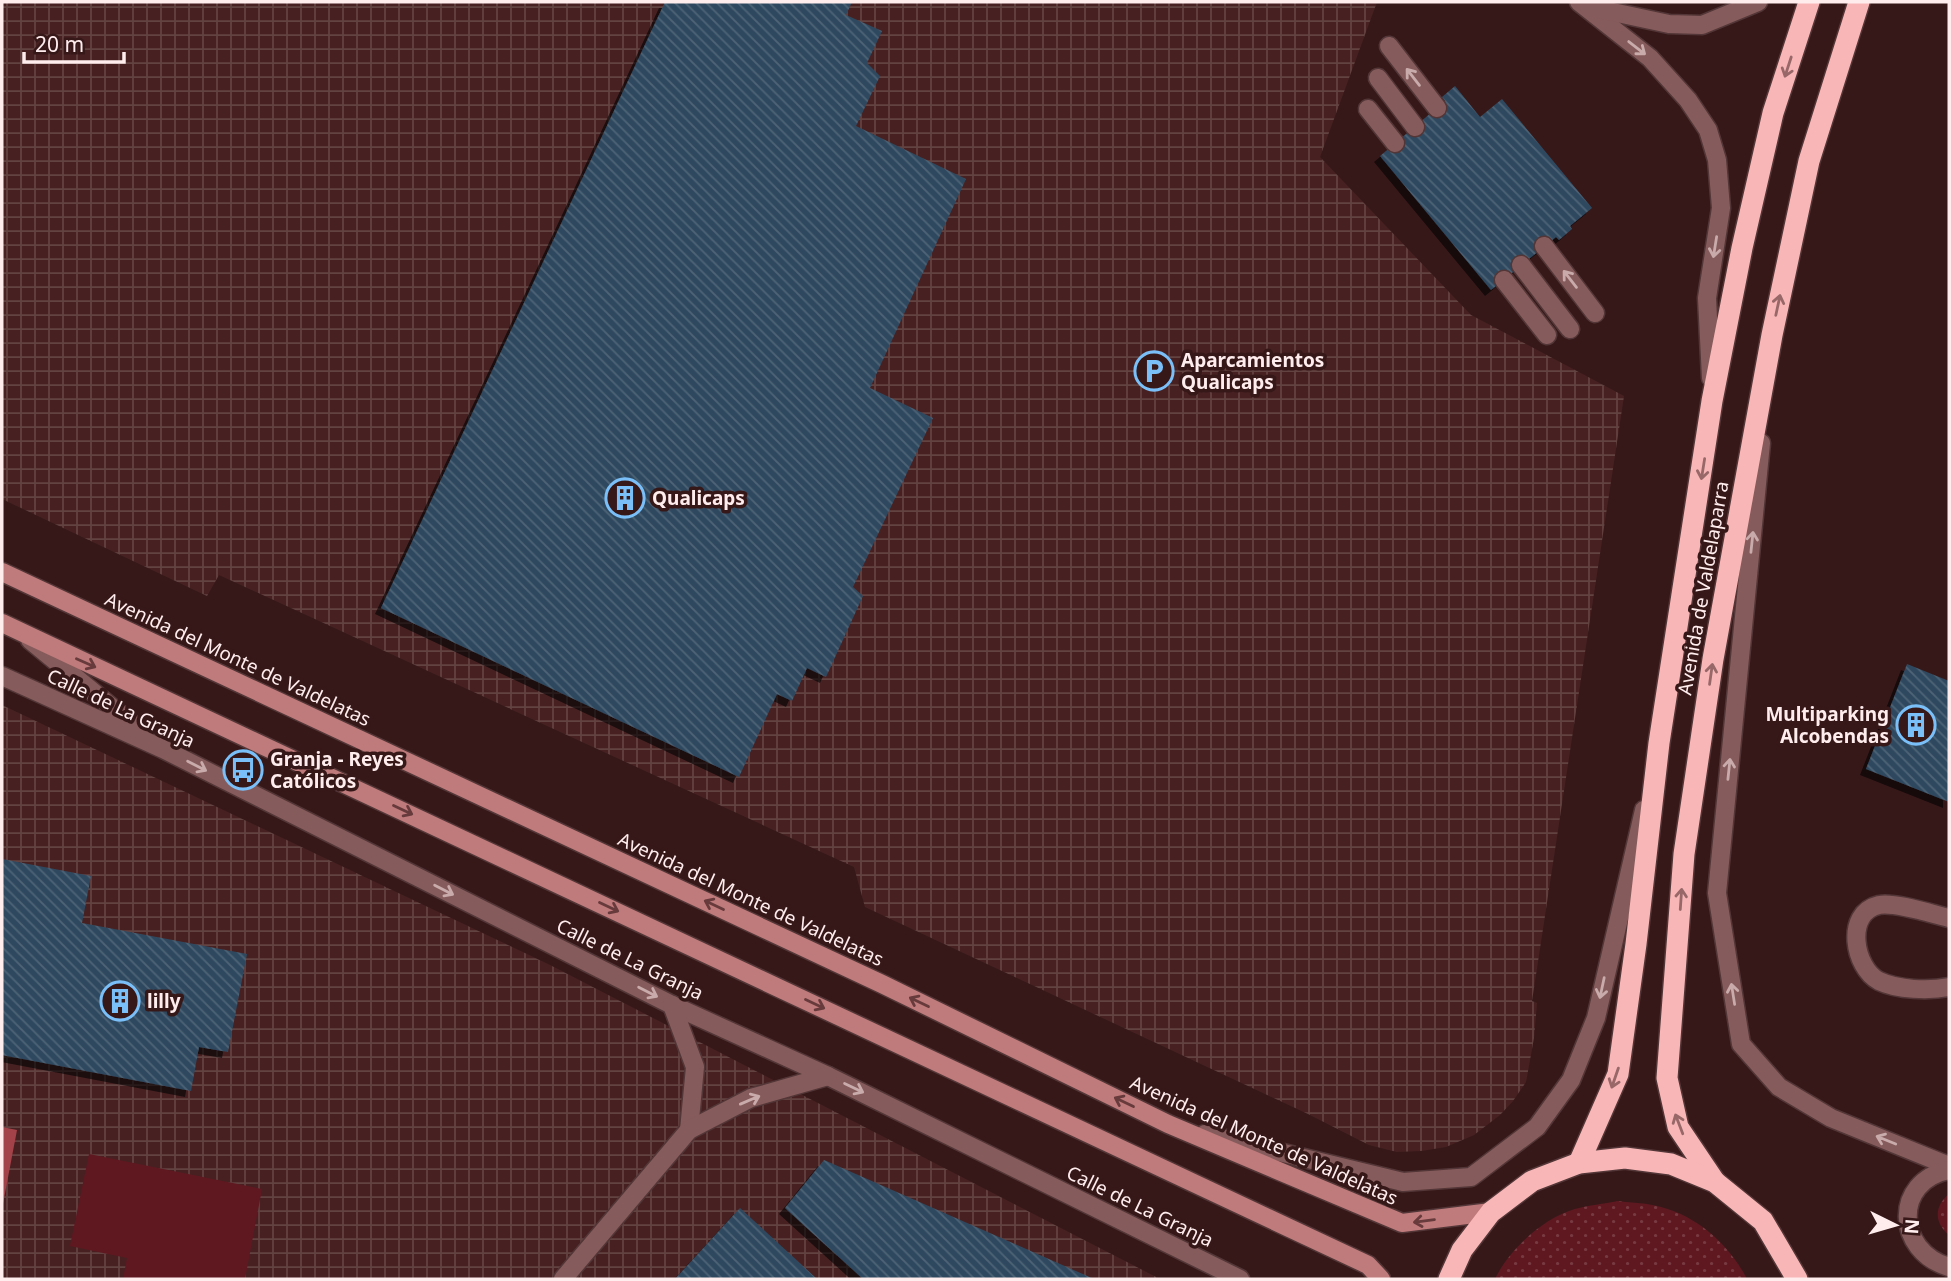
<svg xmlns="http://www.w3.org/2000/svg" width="1951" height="1281" font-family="'Noto Sans',sans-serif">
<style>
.industrial{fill:url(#industrial-grid)}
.green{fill:#5f1820}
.garden{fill:url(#garden-dots)}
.water{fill:#a34249}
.building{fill:url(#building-back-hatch);filter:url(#shadow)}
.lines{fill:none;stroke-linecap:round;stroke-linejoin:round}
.lane-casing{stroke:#533637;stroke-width:21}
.street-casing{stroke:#533637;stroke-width:21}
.secondary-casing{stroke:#533637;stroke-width:21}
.highway-casing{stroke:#533637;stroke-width:24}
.lane{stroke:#865b5b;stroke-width:18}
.street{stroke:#865b5b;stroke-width:18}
.secondary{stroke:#bf7a7b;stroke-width:18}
.highway{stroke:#f8b6b7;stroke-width:21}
.oneway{stroke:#c9abab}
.oneway2{stroke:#986768}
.oneway3{stroke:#673a3b}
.labels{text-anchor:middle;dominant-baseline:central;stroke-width:7;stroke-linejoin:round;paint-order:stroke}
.poi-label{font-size:19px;font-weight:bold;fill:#ffeded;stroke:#371819;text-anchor:start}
.street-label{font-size:19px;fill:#ffeded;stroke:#371819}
</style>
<defs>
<pattern id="industrial-grid" width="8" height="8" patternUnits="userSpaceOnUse" patternTransform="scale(1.75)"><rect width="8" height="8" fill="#472122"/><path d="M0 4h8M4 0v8" fill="none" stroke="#634242"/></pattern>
<pattern id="garden-dots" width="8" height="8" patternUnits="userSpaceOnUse" patternTransform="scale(1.75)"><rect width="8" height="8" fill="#5f1820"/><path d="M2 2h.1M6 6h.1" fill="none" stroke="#773a41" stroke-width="1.8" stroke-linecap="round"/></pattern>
<pattern id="building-back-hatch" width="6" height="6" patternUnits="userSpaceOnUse" patternTransform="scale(1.75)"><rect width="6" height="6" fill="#2f495f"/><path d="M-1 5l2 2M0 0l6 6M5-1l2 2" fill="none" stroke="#4e6476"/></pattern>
<filter id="shadow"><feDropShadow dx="-6" dy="6" stdDeviation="0" flood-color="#0009"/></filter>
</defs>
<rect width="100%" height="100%" fill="#371819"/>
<!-- industrial -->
<g class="industrial">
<polygon points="2,2 1377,2 1320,157 1471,315 1624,396 1532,1001 1537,1003 1534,1038 1526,1082 1513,1101 1500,1115 1474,1135 1446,1147 1421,1151 1397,1152 1369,1145 1308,1114 865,907 854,867 219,575 207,596 2,499"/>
<polygon points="2,705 550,965 1160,1279 2,1279"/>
</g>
<!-- green -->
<polygon class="green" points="89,1154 262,1189 245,1279 123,1279 127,1258 70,1246"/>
<!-- garden -->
<g class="garden">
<path d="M1949 1194V1235C1934 1223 1934 1206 1949 1194Z"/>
<path d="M1618 1201C1632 1203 1648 1203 1661 1207 1699 1217 1730 1246 1747 1279H1495C1509 1250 1543 1218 1575 1209 1589 1205 1604 1204 1618 1201Z"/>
</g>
<!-- water -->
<polygon class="water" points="2,1127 17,1130 2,1209"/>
<!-- building -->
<g class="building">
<polygon points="665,2 852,2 846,15 882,31 867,63 880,76 856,126 966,179 870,388 933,418 853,587 863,596 826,677 807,668 792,701 777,694 739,777 381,608"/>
<polygon points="1455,86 1480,117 1502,99 1592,208 1570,226 1572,229 1559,240 1556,237 1491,290 1380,156 1445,101 1442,97"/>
<polygon points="1907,664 1949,681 1949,802 1866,769"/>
<polygon points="2,859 91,876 82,923 247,954 228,1052 199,1047 191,1091 2,1055"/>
<polygon points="824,1160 1094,1279 863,1279 785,1208"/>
<polygon points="740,1208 817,1279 675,1279"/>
</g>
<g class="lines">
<!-- lane casing -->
<g class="lane-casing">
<g id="lane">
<polyline points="1389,46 1437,108"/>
<polyline points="1378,78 1415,127"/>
<polyline points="1368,109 1395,143"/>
<polyline points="1544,246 1595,313"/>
<polyline points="1521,265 1570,329"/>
<polyline points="1504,280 1547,335"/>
<path d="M1949 918C1932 914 1896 902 1879 905 1844 913 1854 968 1879 981 1898 990 1929 991 1949 987"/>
</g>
</g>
<!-- street casing -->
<g class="street-casing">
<g id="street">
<polyline points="1579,2 1650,58 1688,100 1708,130 1717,160 1721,208 1707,298 1711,378"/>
<polyline points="1589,7 1669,24 1702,25 1758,2"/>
<polyline points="1761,443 1717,893 1741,1044 1779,1087 1831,1118 1949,1166"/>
<polyline points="30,640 143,733"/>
<polyline points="2,676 163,749 672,1005 828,1076 1240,1279"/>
<polyline points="672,1005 695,1067 689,1130"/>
<polyline points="1205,1134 1403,1182 1471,1177 1537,1127 1571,1080 1596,1018 1644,810"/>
<path d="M1949 1170C1893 1181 1895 1251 1949 1267"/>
<polyline points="563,1279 689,1130 751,1098 828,1076"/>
</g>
</g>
<!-- secondary casing -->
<g class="secondary-casing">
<g id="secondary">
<polyline points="2,572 882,984 1168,1124 1402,1223 1491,1212"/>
<polyline points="2,623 1368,1265 1381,1279"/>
</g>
</g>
<!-- highway casing -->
<g class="highway-casing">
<g id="highway">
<polyline points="1579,1163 1618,1074 1636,944 1659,743 1712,401 1742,248 1773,113 1809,2"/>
<polyline points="1715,1182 1678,1127 1667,1078 1684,854 1713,659 1772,335 1809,161 1859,2"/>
<polyline points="1449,1279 1462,1250 1491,1212 1532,1181 1579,1163 1625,1158 1671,1164 1715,1182 1763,1221 1797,1279"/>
</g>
</g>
<!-- lane -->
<use href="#lane" class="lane"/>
<!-- street -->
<use href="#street" class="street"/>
<!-- secondary -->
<use href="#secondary" class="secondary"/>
<!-- highway -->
<use href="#highway" class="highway"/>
</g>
<!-- one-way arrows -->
<defs><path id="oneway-shaft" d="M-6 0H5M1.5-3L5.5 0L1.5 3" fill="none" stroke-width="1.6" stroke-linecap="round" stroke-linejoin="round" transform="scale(1.75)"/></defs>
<g class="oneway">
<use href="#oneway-shaft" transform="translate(1637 48) rotate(38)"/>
<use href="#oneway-shaft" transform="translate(1413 77) rotate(-128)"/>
<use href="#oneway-shaft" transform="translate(1715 247) rotate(99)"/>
<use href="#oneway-shaft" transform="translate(1570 279) rotate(-128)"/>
<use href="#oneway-shaft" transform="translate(1752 542) rotate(-84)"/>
<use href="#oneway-shaft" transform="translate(197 766) rotate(27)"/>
<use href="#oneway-shaft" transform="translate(1729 769) rotate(-84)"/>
<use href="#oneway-shaft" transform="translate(444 890) rotate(27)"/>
<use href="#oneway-shaft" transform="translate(1602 988) rotate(102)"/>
<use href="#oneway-shaft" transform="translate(648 992) rotate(27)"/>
<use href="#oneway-shaft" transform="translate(1733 994) rotate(-99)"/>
<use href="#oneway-shaft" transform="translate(854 1088) rotate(26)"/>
<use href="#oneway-shaft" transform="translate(750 1100) rotate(-23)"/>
<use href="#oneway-shaft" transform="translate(1886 1140) rotate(-158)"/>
</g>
<g class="oneway2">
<use href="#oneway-shaft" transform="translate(1788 67) rotate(108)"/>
<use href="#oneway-shaft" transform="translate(1778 305) rotate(-78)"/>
<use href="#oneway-shaft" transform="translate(1703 469) rotate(99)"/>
<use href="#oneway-shaft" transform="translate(1711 674) rotate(-82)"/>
<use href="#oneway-shaft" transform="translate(1681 899) rotate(-86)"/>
<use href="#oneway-shaft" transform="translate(1615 1078) rotate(109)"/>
<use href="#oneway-shaft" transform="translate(1679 1124) rotate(-111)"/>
</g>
<g class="oneway3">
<use href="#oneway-shaft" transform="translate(86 663) rotate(24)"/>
<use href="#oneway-shaft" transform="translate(403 810) rotate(25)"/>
<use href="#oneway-shaft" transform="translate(714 905) rotate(-155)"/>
<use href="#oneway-shaft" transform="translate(609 907) rotate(25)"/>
<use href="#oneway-shaft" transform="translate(919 1002) rotate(-154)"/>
<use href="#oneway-shaft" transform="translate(815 1004) rotate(25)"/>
<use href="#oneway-shaft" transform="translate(1124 1102) rotate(-154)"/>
<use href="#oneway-shaft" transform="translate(1424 1221) rotate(173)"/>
</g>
<!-- icons -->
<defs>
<g id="parking-ring" transform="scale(2.0125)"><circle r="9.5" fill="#371819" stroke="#7abff8" stroke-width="1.5"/><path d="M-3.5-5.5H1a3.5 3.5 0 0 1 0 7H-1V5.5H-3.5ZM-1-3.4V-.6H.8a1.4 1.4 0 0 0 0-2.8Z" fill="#7abff8"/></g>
<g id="building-ring" transform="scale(2.0125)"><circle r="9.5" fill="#371819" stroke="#7abff8" stroke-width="1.5"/><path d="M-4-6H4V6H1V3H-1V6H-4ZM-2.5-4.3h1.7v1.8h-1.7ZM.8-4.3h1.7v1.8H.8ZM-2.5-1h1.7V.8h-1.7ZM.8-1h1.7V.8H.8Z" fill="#7abff8"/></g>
<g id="bus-ring" transform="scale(2.0125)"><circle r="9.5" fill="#371819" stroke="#7abff8" stroke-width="1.5"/><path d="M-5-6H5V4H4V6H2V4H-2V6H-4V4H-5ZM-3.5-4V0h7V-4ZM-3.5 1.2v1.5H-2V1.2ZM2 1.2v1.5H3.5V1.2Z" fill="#7abff8"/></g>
</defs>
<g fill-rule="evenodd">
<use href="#parking-ring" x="1154" y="371"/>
<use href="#building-ring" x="625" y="498"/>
<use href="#building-ring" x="1916" y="725"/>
<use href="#bus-ring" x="243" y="770"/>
<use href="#building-ring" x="120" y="1001"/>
</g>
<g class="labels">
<!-- poi labels -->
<g class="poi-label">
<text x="1181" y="360">Aparcamientos<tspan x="1181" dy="22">Qualicaps</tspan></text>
<text x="652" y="498">Qualicaps</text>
<text x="1889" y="714" text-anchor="end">Multiparking<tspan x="1889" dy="22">Alcobendas</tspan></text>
<text x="270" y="759">Granja - Reyes<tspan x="270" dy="22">Católicos</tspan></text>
<text x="147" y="1001">lilly</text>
</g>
<!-- street labels -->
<g class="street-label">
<text transform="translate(1703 588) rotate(-80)">Avenida de Valdelaparra</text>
<text transform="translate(238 659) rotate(25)">Avenida del Monte de Valdelatas</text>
<text transform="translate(121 708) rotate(25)">Calle de La Granja</text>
<text transform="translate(751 899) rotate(25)">Avenida del Monte de Valdelatas</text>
<text transform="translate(630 959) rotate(26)">Calle de La Granja</text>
<text transform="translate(1264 1140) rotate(24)">Avenida del Monte de Valdelatas</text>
<text transform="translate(1140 1206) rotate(26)">Calle de La Granja</text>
</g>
</g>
<!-- border -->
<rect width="1951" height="1281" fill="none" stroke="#ffeded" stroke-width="7"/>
<!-- north arrow -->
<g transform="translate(1895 1225) rotate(95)" stroke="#371819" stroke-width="5" paint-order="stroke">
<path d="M0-5L12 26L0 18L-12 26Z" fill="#ffeded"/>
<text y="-10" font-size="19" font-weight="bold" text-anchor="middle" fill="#ffeded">N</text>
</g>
<!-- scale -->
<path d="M24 52v10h100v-10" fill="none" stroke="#ffeded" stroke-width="3.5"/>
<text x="35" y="52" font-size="21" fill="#ffeded" stroke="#371819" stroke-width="5" paint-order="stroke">20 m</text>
</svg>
